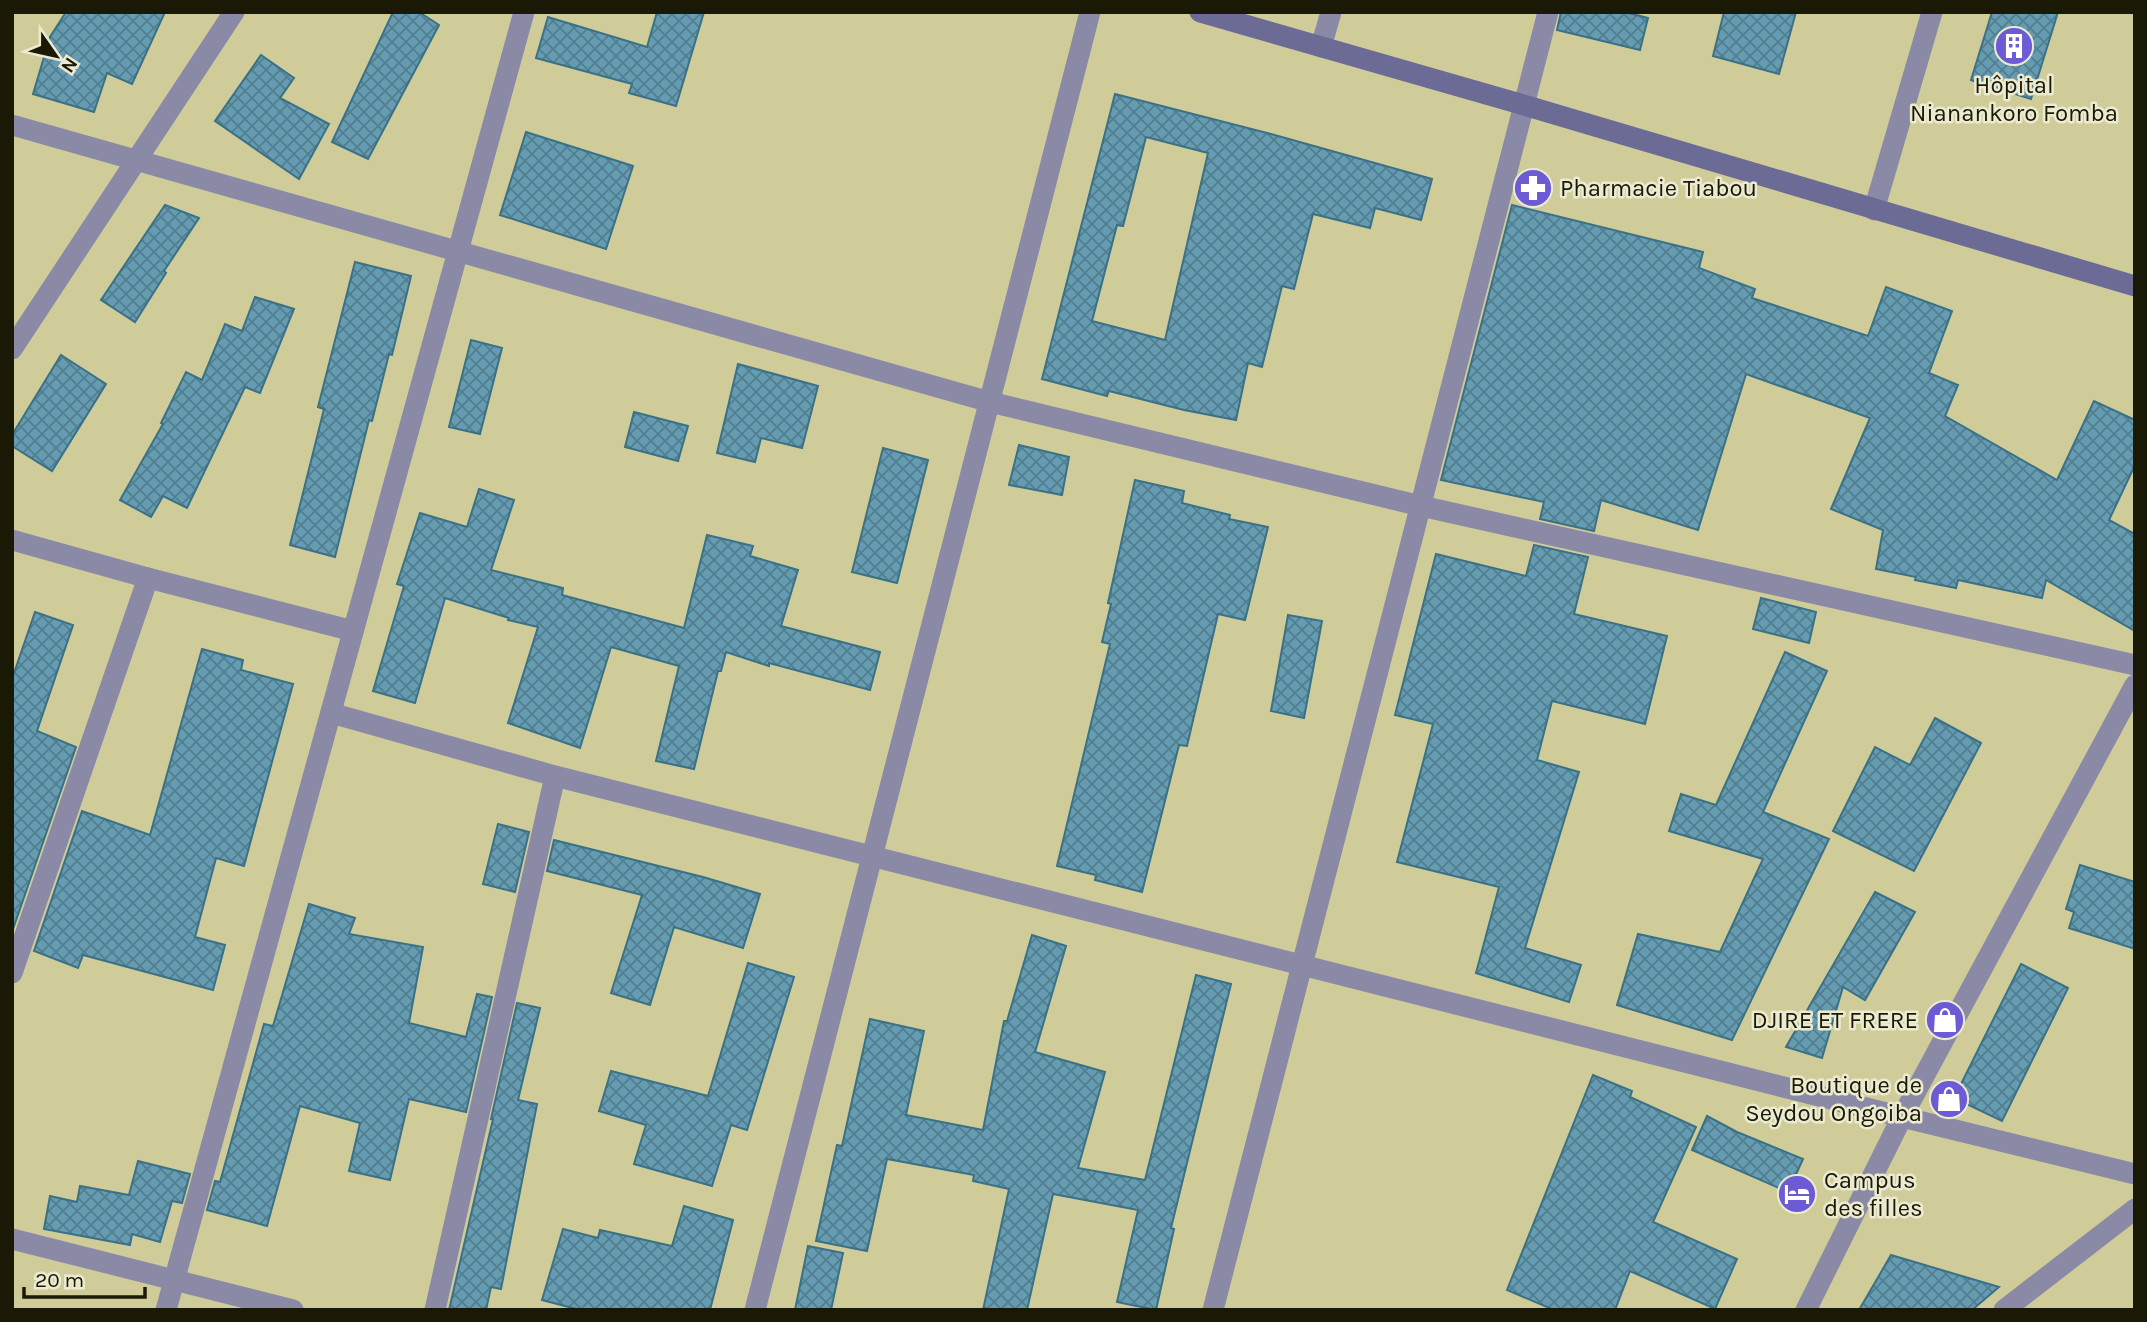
<svg xmlns="http://www.w3.org/2000/svg" width="2147" height="1322" font-family="Karla,sans-serif">
<style>
.building{fill:url(#building-cross-hatch);stroke:#3a7186;stroke-width:2;fill-rule:evenodd}
.lines{fill:none;stroke-linecap:round;stroke-linejoin:round}
.lane{stroke:#8a8aa7;stroke-width:21}
.street{stroke:#8a8aa7;stroke-width:21}
.secondary{stroke:#6c6b95;stroke-width:21}
.labels{text-anchor:middle;dominant-baseline:central;stroke-width:5;stroke-linejoin:round;paint-order:stroke}
.poi-label{font-size:24px;fill:#1a1906;stroke:#ecebd2;text-anchor:start}
</style>
<defs>
<pattern id="building-cross-hatch" width="8" height="8" patternUnits="userSpaceOnUse" patternTransform="scale(1.75)"><rect width="8" height="8" fill="#659cb2"/><path d="M0 0l8 8M0 8l8-8" fill="none" stroke="#527e8f"/></pattern>
</defs>
<rect width="100%" height="100%" fill="#cfcc9a"/>
<!-- building -->
<g class="building">
<polygon points="66,12 165,12 132,84 107,73 94,112 33,94 50,37"/>
<polygon points="393,12 419,12 439,25 368,159 332,142"/>
<polygon points="657,12 704,12 676,106 629,93 632,84 536,58 548,17 647,47"/>
<polygon points="1561,12 1625,12 1648,18 1640,50 1557,30"/>
<polygon points="1724,12 1796,12 1779,74 1713,56"/>
<polygon points="1992,12 2058,12 2031,99 1971,80"/>
<polygon points="261,55 294,78 280,98 329,124 299,179 215,121"/>
<path d="M1115 94 1271 134 1432 179 1421 220 1375 208 1370 228 1313 214 1294 289 1282 286 1262 367 1248 363 1236 420 1184 410 1109 391 1107 396 1042 379ZM1146 137 1208 153 1165 340 1092 321 1117 225 1123 226Z"/>
<polygon points="526,132 633,166 606,249 500,215"/>
<polygon points="165,205 199,218 164,271 166,273 135,322 101,300"/>
<polygon points="1512,205 1703,252 1699,268 1755,289 1752,298 1868,336 1886,287 1952,311 1929,373 1958,385 1945,416 2057,480 2094,401 2135,420 2135,465 2109,520 2135,534 2135,631 2046,580 2042,598 1958,580 1956,588 1915,580 1916,577 1876,569 1883,530 1831,509 1870,418 1746,374 1698,530 1601,500 1594,531 1540,519 1544,502 1441,480"/>
<polygon points="355,262 411,276 392,355 389,354 372,421 369,420 335,557 290,545 324,409 318,407"/>
<polygon points="255,297 294,309 260,393 245,387 187,508 163,496 151,517 120,500 163,424 161,423 186,372 202,380 225,324 242,331"/>
<polygon points="471,340 502,348 480,434 449,427"/>
<polygon points="61,355 106,384 52,471 12,446 12,435"/>
<polygon points="738,364 818,386 802,448 761,438 755,462 717,453"/>
<polygon points="634,412 688,426 678,461 625,447"/>
<polygon points="1019,445 1069,457 1062,495 1009,485"/>
<polygon points="883,448 928,460 897,583 852,572"/>
<polygon points="1135,480 1184,491 1182,503 1230,515 1229,519 1268,527 1245,620 1218,614 1187,746 1179,745 1142,892 1095,880 1096,875 1057,866 1110,644 1102,642 1111,604 1108,603"/>
<polygon points="479,489 514,500 491,570 563,588 562,595 684,628 707,535 753,546 750,556 798,570 781,626 880,652 870,690 769,663 769,666 726,652 721,671 718,671 694,769 656,761 679,666 611,647 580,748 508,723 538,627 508,620 509,618 445,598 415,703 373,691 404,586 397,584 420,513 467,527"/>
<polygon points="1534,545 1588,557 1574,614 1667,636 1645,724 1552,701 1537,760 1579,772 1525,948 1581,965 1569,1002 1476,973 1499,887 1397,862 1433,724 1395,715 1436,554 1526,576"/>
<polygon points="1761,598 1816,612 1809,643 1753,629"/>
<polygon points="35,612 73,625 37,731 76,747 12,932 12,679"/>
<polygon points="1288,615 1322,621 1304,718 1271,711"/>
<polygon points="202,649 243,660 241,670 293,684 244,866 216,858 195,937 225,945 213,990 83,955 78,968 34,951 82,811 150,835"/>
<polygon points="1785,652 1827,671 1763,812 1829,839 1732,1040 1617,1005 1638,934 1720,952 1763,859 1669,831 1681,794 1716,805"/>
<polygon points="1935,718 1981,743 1914,871 1833,831 1875,747 1910,765"/>
<polygon points="498,824 529,832 515,892 483,884"/>
<polygon points="554,840 703,877 760,894 743,948 674,927 650,1005 611,993 642,895 547,871"/>
<polygon points="2080,865 2135,882 2135,949 2069,928 2074,912 2066,909"/>
<polygon points="1875,892 1915,912 1865,1000 1843,987 1822,1058 1786,1047"/>
<polygon points="309,904 355,918 349,934 423,947 409,1023 466,1037 477,994 492,997 466,1112 409,1099 390,1180 349,1171 360,1123 300,1106 267,1226 207,1210 215,1181 220,1182 264,1024 273,1026"/>
<polygon points="1032,935 1066,946 1035,1052 1105,1072 1078,1168 1145,1180 1196,975 1231,984 1171,1228 1174,1229 1156,1310 1117,1302 1138,1210 1053,1194 1027,1310 983,1310 1009,1189 973,1181 974,1175 887,1159 867,1251 816,1241 837,1145 842,1146 870,1019 924,1031 906,1115 983,1130 1004,1021 1007,1021"/>
<polygon points="748,963 794,977 747,1130 731,1125 712,1186 634,1164 646,1125 599,1111 611,1071 708,1096"/>
<polygon points="2021,964 2068,988 2002,1121 1954,1098"/>
<polygon points="517,1003 540,1008 518,1100 537,1104 501,1289 491,1287 486,1310 449,1310 493,1119 491,1119"/>
<polygon points="1593,1075 1632,1091 1630,1097 1696,1127 1653,1222 1737,1259 1715,1309 1630,1271 1615,1310 1554,1310 1507,1290"/>
<polygon points="1707,1116 1737,1132 1803,1159 1788,1192 1692,1150"/>
<polygon points="138,1161 190,1174 182,1203 172,1201 160,1242 132,1234 130,1245 44,1229 50,1196 77,1202 80,1186 129,1195"/>
<polygon points="684,1206 733,1220 710,1310 580,1310 542,1300 563,1229 598,1238 600,1230 672,1246"/>
<polygon points="808,1246 843,1253 831,1310 795,1310"/>
<polygon points="1891,1255 1999,1287 1972,1310 1859,1310"/>
</g>
<g class="lines">
<!-- lane -->
<polyline class="lane" points="12,973 148,578"/>
<!-- street -->
<g class="street">
<polyline points="1321,47 1331,12"/>
<polyline points="12,125 990,402 1421,506 2135,665"/>
<polyline points="1874,210 1932,12"/>
<polyline points="12,349 234,12"/>
<polyline points="12,540 148,578 353,631"/>
<polyline points="331,713 555,776 1902,1117 2135,1174"/>
<polyline points="12,1239 293,1310"/>
<polyline points="166,1310 524,12"/>
<polyline points="435,1310 555,776"/>
<polyline points="755,1310 1090,12"/>
<polyline points="1213,1310 1548,12"/>
<polyline points="1806,1310 1902,1117 2135,685"/>
<polyline points="2004,1310 2135,1209"/>
</g>
<!-- secondary -->
<polyline class="secondary" points="1200,12 1524,105 2135,286"/>
</g>
<!-- icons -->
<defs>
<g id="building-disc" transform="scale(2.0125)"><circle r="9.5" fill="#6c5bd5" stroke="#ecebd2"/><path d="M-4-6H4V6H1V3H-1V6H-4ZM-2.5-4.3h1.7v1.8h-1.7ZM.8-4.3h1.7v1.8H.8ZM-2.5-1h1.7V.8h-1.7ZM.8-1h1.7V.8H.8Z" fill="#fff"/></g>
<g id="pharmacy-disc" transform="scale(2.0125)"><circle r="9.5" fill="#6c5bd5" stroke="#ecebd2"/><path d="M-2-6h4v4h4v4h-4v4h-4v-4h-4v-4h4Z" fill="#fff"/></g>
<g id="shop-disc" transform="scale(2.0125)"><circle r="9.5" fill="#6c5bd5" stroke="#ecebd2"/><path d="M-5-2.5h2.3a2.7 3.5 0 0 1 5.4 0H5L5.5 6h-11ZM-1.5-2.5h3a1.5 2.3 0 0 0-3 0Z" fill="#fff"/></g>
<g id="hotel-disc" transform="scale(2.0125)"><circle r="9.5" fill="#6c5bd5" stroke="#ecebd2"/><path d="M-6-4.5h1.5V1H6V5H4.5V3h-9V5H-6ZM-4 0a1.8 1.8 0 1 1 3.6 0ZM.5 0V-2.5h3Q6-2.5 6 0Z" fill="#fff"/></g>
</defs>
<g fill-rule="evenodd">
<use href="#building-disc" x="2014" y="46"/>
<use href="#pharmacy-disc" x="1533" y="188"/>
<use href="#shop-disc" x="1945" y="1020"/>
<use href="#shop-disc" x="1949" y="1099"/>
<use href="#hotel-disc" x="1797" y="1194"/>
</g>
<g class="labels">
<!-- poi labels -->
<g class="poi-label">
<text x="2014" y="85" text-anchor="middle">Hôpital<tspan x="2014" dy="28">Nianankoro Fomba</tspan></text>
<text x="1560" y="188">Pharmacie Tiabou</text>
<text x="1918" y="1020" text-anchor="end">DJIRE ET FRERE</text>
<text x="1922" y="1085" text-anchor="end">Boutique de<tspan x="1922" dy="28">Seydou Ongoiba</tspan></text>
<text x="1824" y="1180">Campus<tspan x="1824" dy="28">des filles</tspan></text>
</g>
</g>
<!-- border -->
<rect width="2147" height="1322" fill="none" stroke="#1a1906" stroke-width="28"/>
<!-- north arrow -->
<g transform="translate(56 56) rotate(124)" stroke="#ecebd2" stroke-width="5" paint-order="stroke">
<path d="M0-5L12 26L0 18L-12 26Z" fill="#1a1906"/>
<text y="-10" font-size="19" font-weight="bold" text-anchor="middle" fill="#1a1906">N</text>
</g>
<!-- scale -->
<path d="M24 1287v10h121v-10" fill="none" stroke="#1a1906" stroke-width="3.5"/>
<text x="35" y="1287" font-size="21" fill="#1a1906" stroke="#ecebd2" stroke-width="5" paint-order="stroke">20 m</text>
</svg>
